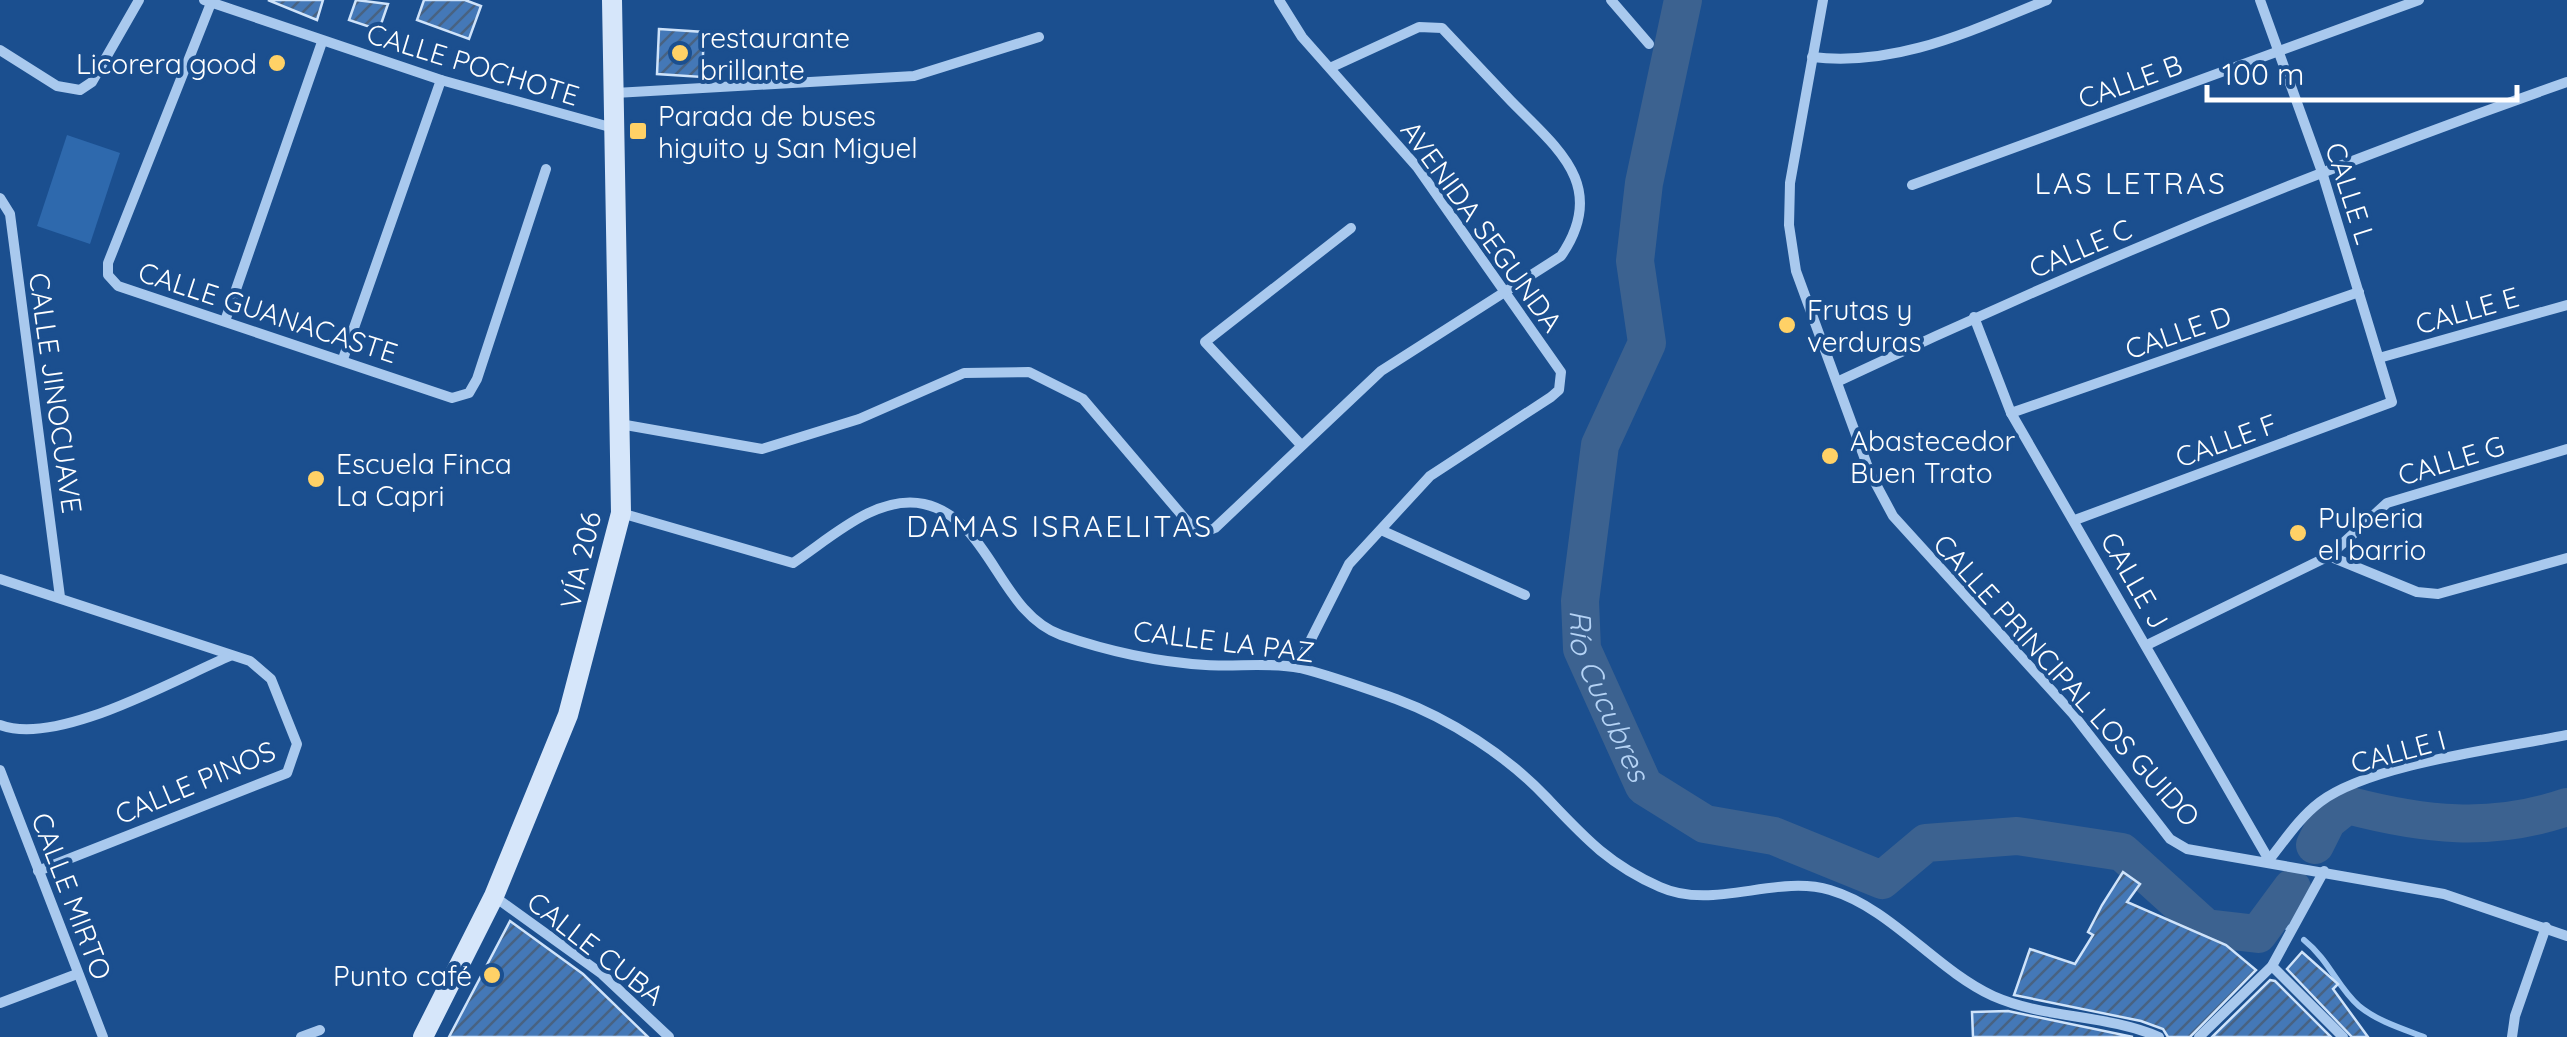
<svg xmlns="http://www.w3.org/2000/svg" width="2567" height="1037" font-family="Quicksand,sans-serif">
<style>
.green{fill:#2e69ad}
.lines{fill:none;stroke-linecap:round;stroke-linejoin:round}
.stream{stroke:#9cc4f0;stroke-width:6}
.river{stroke:#3c6290;stroke-width:38}
.building{fill:url(#building-hatch);stroke:#cfe3fa;stroke-width:2.5}
.minor{stroke:#a9c9ee;stroke-width:10}
.secondary{stroke:#d6e6fa;stroke-width:20}
.poi-dot{fill:#ffd166;stroke:#1b4f8f;stroke-width:4}
.labels{text-anchor:middle;dominant-baseline:central;stroke-width:8;stroke-linejoin:round;paint-order:stroke}
.poi-label{font-size:28px;fill:#fff;stroke:#1b4f8f;text-anchor:start}
.street-label{font-size:28px;fill:#fff;stroke:#1b4f8f}
.neighbourhood-label{font-size:30px;letter-spacing:2.5px;fill:#fff;stroke:#1b4f8f}
.water-label{font-size:30px;font-style:italic;fill:#b5d3f5;stroke:#1b4f8f}
</style>
<defs>
<pattern id="building-hatch" width="6" height="6" patternUnits="userSpaceOnUse" patternTransform="scale(2.5)"><rect width="6" height="6" fill="#4478b7"/><path d="M-1 1l2-2M0 6l6-6M5 7l2-2" fill="none" stroke="#486282"/></pattern>
</defs>
<rect width="100%" height="100%" fill="#1b4f8f"/>
<!-- green -->
<polygon class="green" points="67,135 120,153 90,244 37,226"/>
<g class="lines">
<!-- stream -->
<g class="stream">
<polyline points="2271,919 2287,927"/>
<path d="M2304 940C2330 961 2337 987 2359 1006 2377 1021 2403 1029 2424 1037"/>
</g>
<!-- river -->
<g class="river">
<path id="s1" d="M1683 0 1644 183 1635 261 1647 343 1600 445 1580 601 1582 649 1644 786 1705 824 1774 836 1882 880 1926 843 2017 836 2122 852 2206 928 2258 934 2292 888"/>
<path d="M2315 845 2327 821 2347 805C2423 825 2491 833 2567 807"/>
</g>
</g>
<!-- building -->
<g class="building">
<polygon points="268,0 323,0 317,20"/>
<polygon points="356,0 388,4 379,30 349,20"/>
<polygon points="424,0 465,0 481,6 469,39 417,20"/>
<polygon points="659,29 704,32 702,77 657,74"/>
<polygon points="2123,872 2140,884 2127,902 2226,945 2256,970 2190,1037 2168,1037 2163,1029 2141,1021 2014,995 2030,949 2075,964 2093,935 2088,932 2102,905"/>
<polygon points="510,921 583,974 648,1037 449,1037"/>
<polygon points="2302,952 2338,984 2333,989 2368,1037 2352,1037 2287,969"/>
<polygon points="2270,980 2275,981 2331,1037 2212,1037"/>
<polygon points="1972,1012 2008,1011 2133,1037 1973,1037"/>
</g>
<g class="lines">
<!-- minor -->
<g class="minor">
<polyline points="204,0 441,80 617,129"/>
<polyline points="1279,0 1302,37 1417,167 1561,372 1559,390 1551,397 1430,476 1349,564 1297,667"/>
<polyline points="1611,0 1649,44"/>
<polyline points="1823,0 1790,183 1789,225 1796,271 1870,473 1893,516 2073,714 2170,839 2187,849 2444,894 2567,936"/>
<polyline points="211,3 108,263 108,275 118,286 452,398 469,393 477,379 546,169"/>
<polyline points="0,50 57,86 80,90 92,82 139,0"/>
<path d="M1812 57C1897 67 1970 31 2047 0"/>
<polyline points="615,93 914,76 1039,37"/>
<polyline points="1912,185 2419,0"/>
<polyline points="0,198 10,214 60,597"/>
<polyline points="1974,317 2011,413 2269,860"/>
<polyline points="225,321 322,42"/>
<polyline points="2379,358 2567,305"/>
<polyline points="343,359 441,80"/>
<path d="M1839 381C2076 269 2319 169 2567 82"/>
<polyline points="2011,413 2359,292"/>
<path d="M620 424 762 449 859 419 964 373 1029 372 1083 399 1192 527 1203 533 1215 528 1381 371 1561 256C1609 186 1557 148 1511 101 1488 77 1465 52 1442 28L1419 27 1332 67"/>
<polyline points="1301,445 1205,342 1351,228"/>
<path d="M621 513 793 563C831 538 876 494 924 504 991 519 998 612 1061 635 1107 651 1158 662 1206 665 1236 667 1270 662 1300 668 1332 676 1365 688 1396 699 1450 719 1506 755 1546 797 1584 837 1608 864 1660 887 1713 911 1776 874 1830 890 1891 908 1935 969 1993 996 2045 1019 2106 1014 2159 1037"/>
<polyline points="2075,520 2392,402 2322,172 2260,0"/>
<polyline points="1381,530 1525,595"/>
<polyline points="2329,556 2417,592 2438,594 2567,558"/>
<polyline points="0,579 250,661 271,679 297,744 287,773 38,871"/>
<polyline points="2147,645 2329,556 2387,503 2567,449"/>
<path d="M0 725C58 747 175 679 230 656"/>
<polyline points="0,770 103,1037"/>
<path d="M2269 860C2285 840 2299 818 2320 802 2370 764 2503 748 2567 735"/>
<polyline points="495,897 602,974 669,1037"/>
<polyline points="2272,966 2343,1037"/>
<polyline points="0,1003 77,974"/>
<polyline points="301,1037 320,1030"/>
<polyline points="2199,1037 2272,966 2324,871"/>
<polyline points="2512,1037 2515,1016 2546,927"/>
</g>
<!-- secondary -->
<polyline class="secondary" points="423,1037 494,896 568,715 621,513 612,0"/>
</g>
<!-- markers -->
<g class="poi-dot">
<circle cx="680" cy="53" r="10"/>
<circle cx="277" cy="63" r="10"/>
<rect x="628" y="121" width="20" height="20" rx="5"/>
<circle cx="1787" cy="325" r="10"/>
<circle cx="1830" cy="456" r="10"/>
<circle cx="316" cy="479" r="10"/>
<circle cx="2298" cy="533" r="10"/>
<circle cx="492" cy="975" r="10"/>
</g>
<g class="labels">
<!-- poi labels -->
<g class="poi-label">
<text x="700" y="37">restaurante<tspan x="700" dy="32">brillante</tspan></text>
<text x="257" y="63" text-anchor="end">Licorera good</text>
<text x="658" y="115">Parada de buses<tspan x="658" dy="32">higuito y San Miguel</tspan></text>
<text x="1807" y="309">Frutas y<tspan x="1807" dy="32">verduras</tspan></text>
<text x="1850" y="440">Abastecedor<tspan x="1850" dy="32">Buen Trato</tspan></text>
<text x="336" y="463">Escuela Finca<tspan x="336" dy="32">La Capri</tspan></text>
<text x="2318" y="517">Pulperia<tspan x="2318" dy="32">el barrio</tspan></text>
<text x="472" y="975" text-anchor="end">Punto café</text>
</g>
<!-- street labels -->
<g class="street-label">
<text transform="translate(473 64) rotate(17)">CALLE POCHOTE</text>
<text transform="translate(2130 81) rotate(-20)">CALLE B</text>
<text transform="translate(2351 193) rotate(72)">CALLE L</text>
<text transform="translate(1482 226) rotate(54)">AVENIDA SEGUNDA</text>
<text transform="translate(2080 248) rotate(-23)">CALLE C</text>
<text transform="translate(2467 310) rotate(-16)">CALLE E</text>
<text transform="translate(268 312) rotate(18)">CALLE GUANACASTE</text>
<text transform="translate(2178 332) rotate(-19)">CALLE D</text>
<text transform="translate(56 393) rotate(82)">CALLE JINOCUAVE</text>
<text transform="translate(2226 440) rotate(-20)">CALLE F</text>
<text transform="translate(2451 460) rotate(-17)">CALLE G</text>
<text transform="translate(580 560) rotate(-77)">VÍA 206</text>
<text transform="translate(2135 580) rotate(60)">CALLE J</text>
<text transform="translate(1224 641) rotate(7)">CALLE LA PAZ</text>
<text transform="translate(2067 680) rotate(48)">CALLE PRINCIPAL LOS GUIDO</text>
<text transform="translate(2398 751) rotate(-15)">CALLE I</text>
<text transform="translate(195 782) rotate(-23)">CALLE PINOS</text>
<text transform="translate(72 896) rotate(69)">CALLE MIRTO</text>
<text transform="translate(596 948) rotate(38)">CALLE CUBA</text>
</g>
<!-- neighbourhood labels -->
<g class="neighbourhood-label">
<text x="2131" y="183">LAS LETRAS</text>
<text x="1060" y="526">DAMAS ISRAELITAS</text>
</g>
<!-- water labels -->
<g class="water-label">
<text stroke="none"><textPath href="#s1" startOffset="718">Río Cucubres</textPath></text>
</g>
</g>
<!-- scale -->
<path d="M2207 85v15h310v-15" fill="none" stroke="#ffffff" stroke-width="5"/>
<text x="2222" y="85" font-size="30" fill="#ffffff" stroke="#1b4f8f" stroke-width="8" paint-order="stroke">100 m</text>
</svg>
